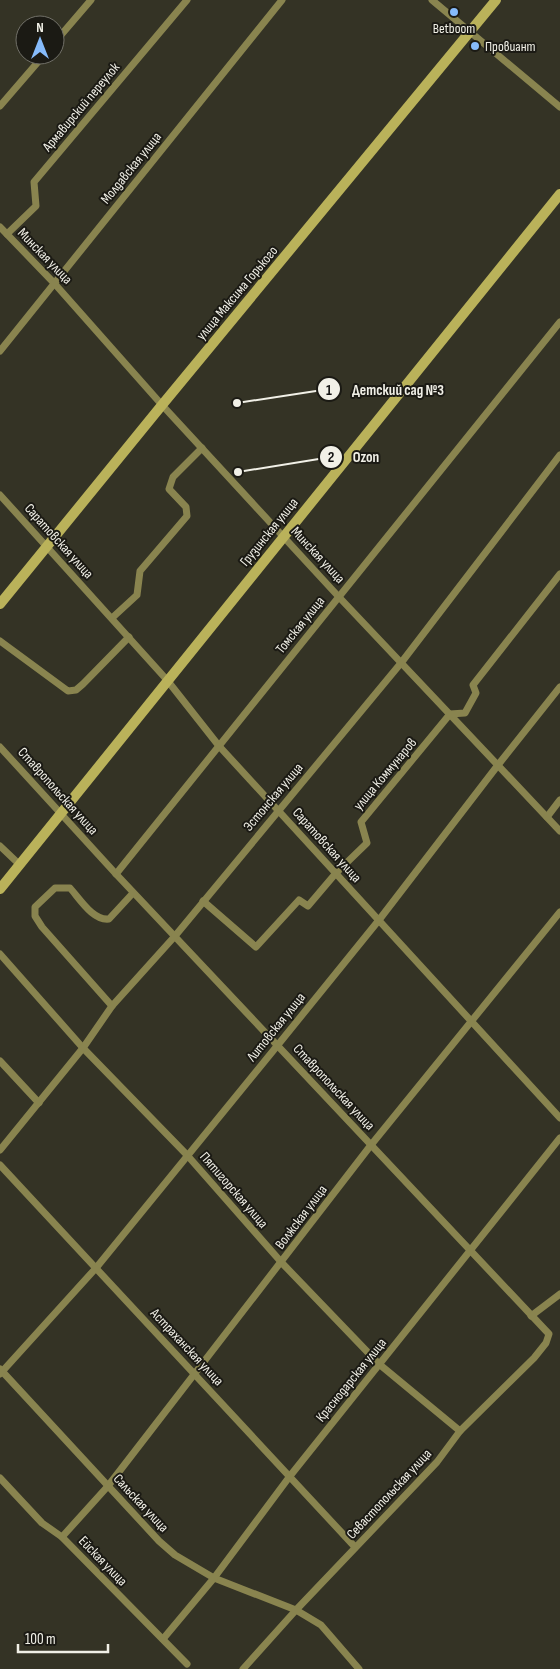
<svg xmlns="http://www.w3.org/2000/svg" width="560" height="1669" font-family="'Sofia Sans Condensed',sans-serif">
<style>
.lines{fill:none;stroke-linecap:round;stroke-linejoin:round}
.street{stroke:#89844f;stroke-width:7}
.secondary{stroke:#bab25a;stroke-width:10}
.poi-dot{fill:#86bbfb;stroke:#1b1a14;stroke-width:2}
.labels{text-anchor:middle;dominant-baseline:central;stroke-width:4;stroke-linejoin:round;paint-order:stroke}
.poi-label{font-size:14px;fill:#f1f0e7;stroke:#1b1a14}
.street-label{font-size:14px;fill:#f1f0e7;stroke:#1b1a14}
.leader{fill:none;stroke:#f1f0e7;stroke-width:2}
.callout-dot{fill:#f1f0e7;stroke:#1b1a14;stroke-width:2}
.mark-label{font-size:15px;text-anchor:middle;font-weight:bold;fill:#111}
.callout-label{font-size:15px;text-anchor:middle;font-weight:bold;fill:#f1f0e7;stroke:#1b1a14;stroke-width:4;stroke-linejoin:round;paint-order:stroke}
</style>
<rect width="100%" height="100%" fill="#343325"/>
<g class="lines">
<!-- street -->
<g class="street">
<polyline points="432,0 560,107"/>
<polyline points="55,42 91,0"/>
<polyline points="0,106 44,55"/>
<polyline points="0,227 54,283 162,405 338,596 560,831"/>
<polyline points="7,234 36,206 34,182 187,0"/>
<polyline points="0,351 282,0"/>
<polyline points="0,495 167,680 219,746 560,1118"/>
<polyline points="112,618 137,595 140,571 187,516 186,507 169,489 173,477 202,448"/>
<polyline points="0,641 68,691 76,690 83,684 129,637"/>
<polyline points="0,747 116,874 549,1334 546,1343 534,1358 460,1431 437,1462 296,1610 243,1669"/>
<polyline points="547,817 560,800"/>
<polyline points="0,846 20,865"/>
<polyline points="116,874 560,322"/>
<polyline points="203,901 256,947 299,900 308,906 336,873 367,843 361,822 450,714 465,713 476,693 473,685 560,574"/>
<polyline points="0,954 83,1048 187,1155 282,1263 379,1364 460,1431"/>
<path d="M112 1006 42 927 35 916V907L55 888H70C80 899 93 921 109 919L133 893"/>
<polyline points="0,1061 39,1103"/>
<polyline points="0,1150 83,1048 112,1006 175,936 401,663 560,455"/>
<polyline points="0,1165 355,1547"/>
<polyline points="531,1316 560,1294"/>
<polyline points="0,1369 159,1541 175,1555 214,1578 296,1610 321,1625 359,1669"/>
<polyline points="0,1374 96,1268 277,1046 379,920 498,765 560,687"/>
<polyline points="0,1478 42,1523 62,1537 187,1664"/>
<polyline points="62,1537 108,1486 371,1145 560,912"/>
<polyline points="163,1639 214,1578 290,1476 560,1138"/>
</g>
<!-- secondary -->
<g class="secondary">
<polyline points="0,604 162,405 496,0"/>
<polyline points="0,889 560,194"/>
</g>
</g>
<!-- markers -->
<g class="poi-dot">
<circle cx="454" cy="12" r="5"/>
<circle cx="475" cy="46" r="5"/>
</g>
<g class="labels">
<!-- poi labels -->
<g class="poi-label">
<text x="454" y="28">Betboom</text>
<text x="485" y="46" text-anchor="start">Провиант</text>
</g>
<!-- street labels -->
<g class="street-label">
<text transform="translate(81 107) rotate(-50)">Армавирский переулок</text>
<text transform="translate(131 168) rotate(-51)">Молдавская улица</text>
<text transform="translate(45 256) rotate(46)">Минская улица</text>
<text transform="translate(237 293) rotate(-50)">улица Максима Горького</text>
<text transform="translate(269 532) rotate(-51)">Грузинская улица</text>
<text transform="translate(59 541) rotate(48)">Саратовская улица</text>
<text transform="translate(318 555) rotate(47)">Минская улица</text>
<text transform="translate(300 625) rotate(-51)">Томская улица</text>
<text transform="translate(385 774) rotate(-50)">улица Коммунаров</text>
<text transform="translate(58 791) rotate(48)">Ставропольская улица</text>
<text transform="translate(273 797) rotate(-50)">Эстонская улица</text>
<text transform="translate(327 845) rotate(48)">Саратовская улица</text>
<text transform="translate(276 1027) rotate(-51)">Литовская улица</text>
<text transform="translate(334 1087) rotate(47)">Ставропольская улица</text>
<text transform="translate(234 1190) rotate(49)">Пятигорская улица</text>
<text transform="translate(301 1217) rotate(-53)">Волжская улица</text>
<text transform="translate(187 1347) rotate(47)">Астраханская улица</text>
<text transform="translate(351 1380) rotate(-51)">Краснодарская улица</text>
<text transform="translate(389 1494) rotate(-47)">Севастопольская улица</text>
<text transform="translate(141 1503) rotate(47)">Сальская улица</text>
<text transform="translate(103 1561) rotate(46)">Ейская улица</text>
</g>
</g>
<!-- callouts -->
<path class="leader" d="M237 403L329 389M238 472L331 457"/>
<g class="callout-dot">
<circle cx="237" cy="403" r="5"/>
<circle cx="238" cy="472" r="5"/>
<circle cx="329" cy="389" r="12"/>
<circle cx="331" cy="457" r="12"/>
</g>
<g class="mark-label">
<text x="329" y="395">1</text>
<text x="331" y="462">2</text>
</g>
<g class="callout-label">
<text x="398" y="395">Детский сад №3</text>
<text x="366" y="462">Ozon</text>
</g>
<!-- north arrow -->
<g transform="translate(40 40)"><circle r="24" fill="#1b1a14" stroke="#717068"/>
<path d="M0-4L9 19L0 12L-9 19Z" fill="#86bbfb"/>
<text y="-8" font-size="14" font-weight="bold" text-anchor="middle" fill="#f1f0e7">N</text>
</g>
<!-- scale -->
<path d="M18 1644v8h90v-8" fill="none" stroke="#f1f0e7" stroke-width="2.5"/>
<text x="25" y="1644" font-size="15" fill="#f1f0e7" stroke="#1b1a14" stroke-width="4" paint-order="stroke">100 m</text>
</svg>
